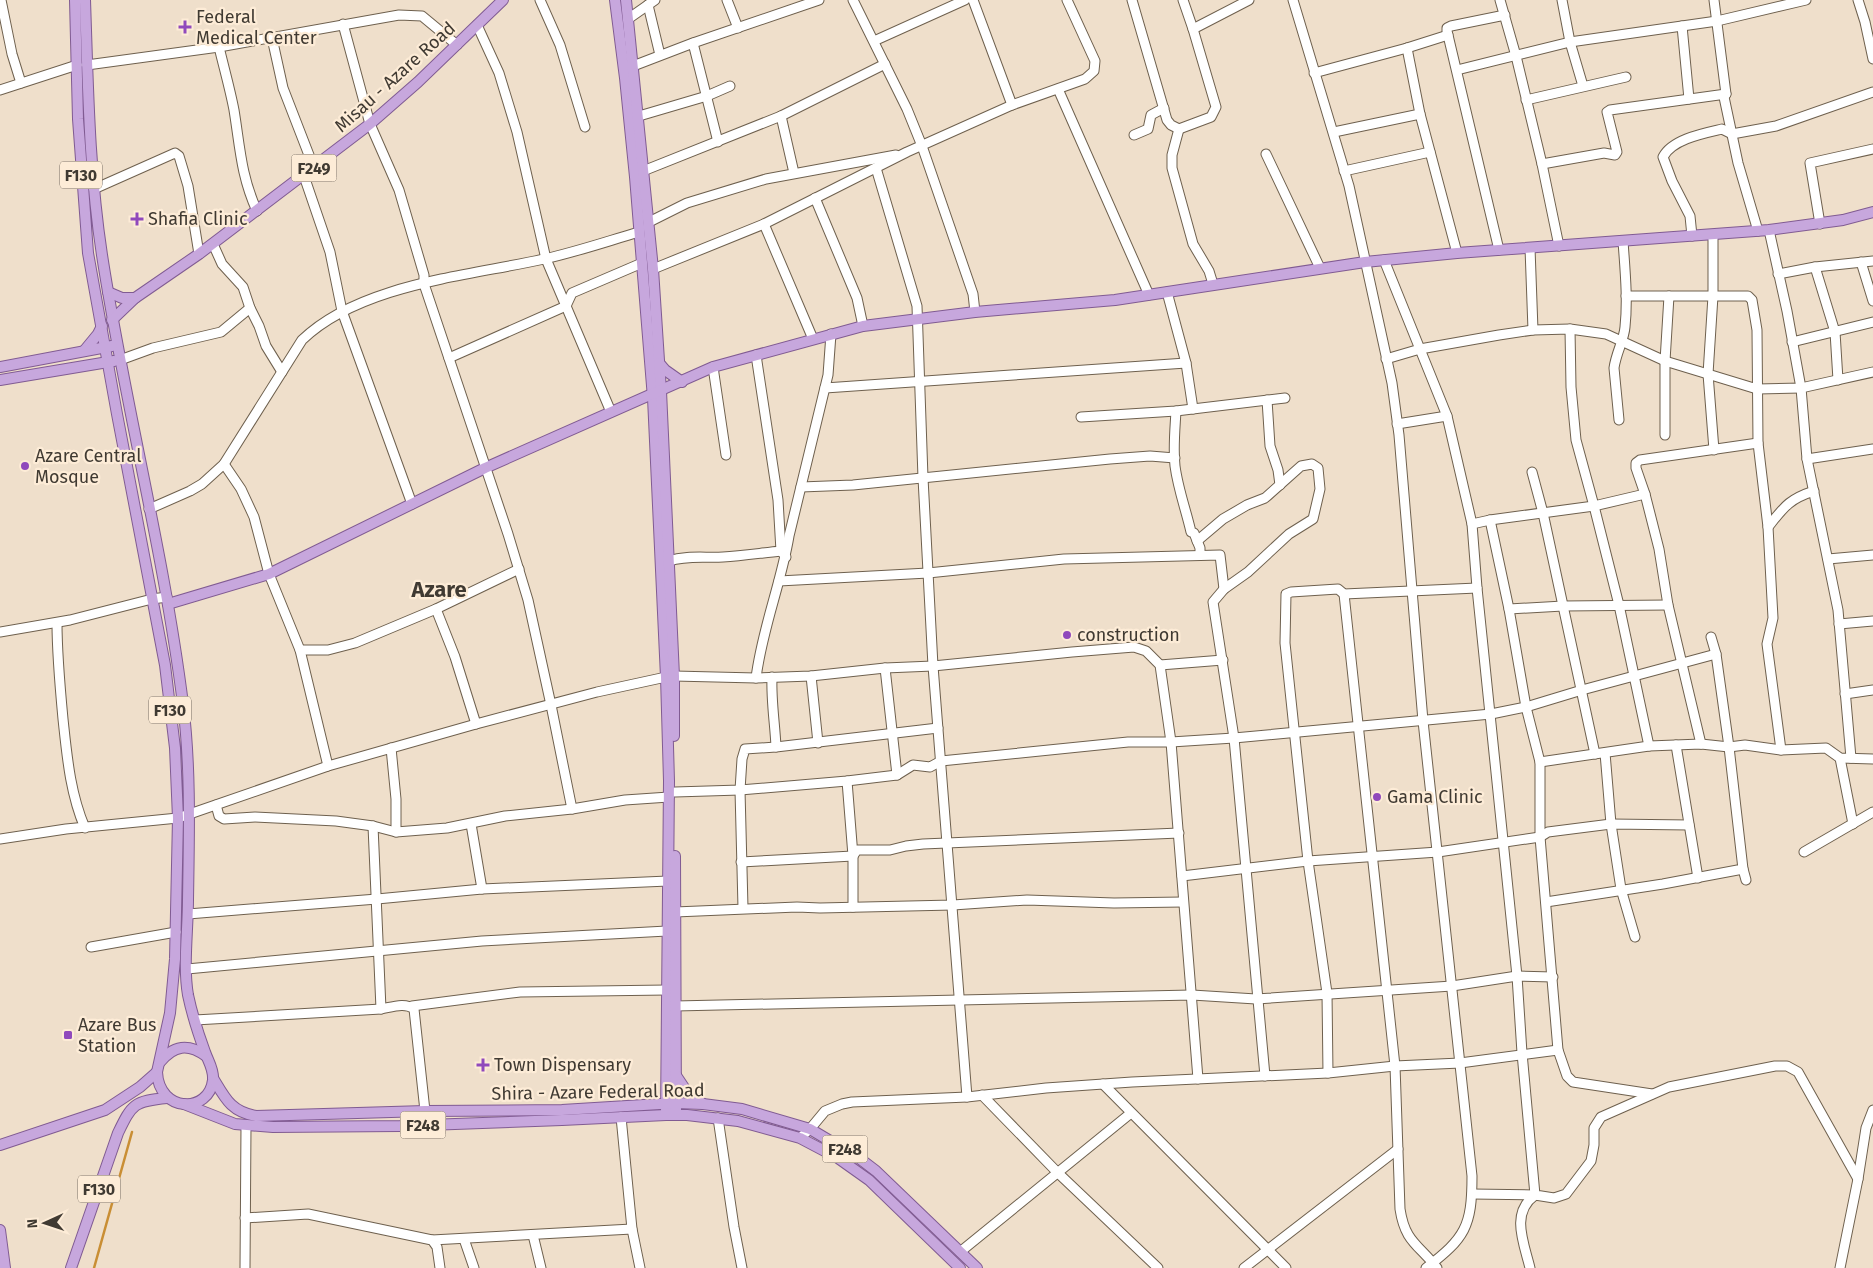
<svg xmlns="http://www.w3.org/2000/svg" width="1873" height="1268" font-family="'Fira Sans',sans-serif">
<style>
.lines{fill:none;stroke-linecap:round;stroke-linejoin:round}
.stream{stroke:#c98e34;stroke-width:2.5}
.minor-casing{stroke:#6e604e;stroke-width:11}
.major-casing{stroke:#805b92;stroke-width:12}
.minor{stroke:#fff;stroke-width:9}
.major{stroke:#c7a7dd;stroke-width:10}
.poi-dot{fill:#9049bc;stroke:#fdecd7;stroke-width:2}
.labels{text-anchor:middle;dominant-baseline:central;stroke-width:4.5;stroke-linejoin:round;paint-order:stroke}
.shield{fill:#fdecd7;stroke:#796f64;stroke-width:1}
.shield-label{font-size:16px;font-weight:bold;fill:#403a32}
.poi-label{font-size:18px;fill:#403a32;stroke:#fdecd7;text-anchor:start}
.street-label{font-size:18px;fill:#403a32;stroke:#fdecd7}
.district-label{font-size:22px;font-weight:bold;fill:#403a32;stroke:#fdecd7}
</style>
<rect width="100%" height="100%" fill="#efdfcb"/>
<g class="lines">
<!-- stream -->
<polyline class="stream" points="94,1268 132,1132"/>
<!-- minor casing -->
<g class="minor-casing">
<g id="minor">
<polyline points="1,0 12,54 21,83"/>
<polyline points="540,0 560,45 585,127"/>
<polyline points="727,0 738,28"/>
<polyline points="853,0 907,109 922,146 973,294 975,312"/>
<polyline points="973,0 1012,105"/>
<polyline points="1132,0 1167,120 1171,125 1179,129 1211,117 1216,107 1193,29 1183,0"/>
<path d="M1293 0 1349 186 1392 383 1399 435 1423 721 1472 1176C1472 1227 1465 1238 1426 1268"/>
<polyline points="1500,0 1516,56 1542,164 1559,246"/>
<polyline points="1562,0 1570,42 1583,86"/>
<polyline points="1714,0 1726,94 1724,97 1738,163 1758,231"/>
<polyline points="1858,0 1865,22 1873,59"/>
<polyline points="648,5 660,55"/>
<polyline points="628,19 655,0"/>
<polyline points="343,24 370,124 399,190 424,275 424,284 508,534 528,600 551,705 572,809"/>
<polyline points="477,25 499,73 517,132 546,259 611,412"/>
<polyline points="1682,26 1689,99"/>
<polyline points="1193,29 1249,0"/>
<polyline points="272,38 283,88 314,168"/>
<polyline points="874,41 965,0"/>
<polyline points="693,43 718,142"/>
<path d="M219 47C224 68 230 89 234 110 240 147 241 176 257 211"/>
<polyline points="1407,48 1420,114 1457,253"/>
<polyline points="87,65 219,47 399,15 422,16 457,45"/>
<polyline points="633,66 693,43 819,0"/>
<polyline points="1457,70 1570,42 1717,21 1806,0"/>
<polyline points="1314,73 1407,48 1448,35"/>
<polyline points="1058,89 1149,295"/>
<polyline points="0,90 77,65"/>
<polyline points="1526,100 1626,77"/>
<polyline points="639,116 707,96 730,86"/>
<polyline points="781,116 794,173"/>
<polyline points="1179,129 1172,155 1172,168 1193,244 1209,271 1213,284"/>
<polyline points="1334,132 1420,114"/>
<polyline points="1134,135 1148,129 1151,115 1164,108"/>
<polyline points="1266,154 1320,268"/>
<polyline points="1542,164 1604,153 1615,155 1617,152 1607,112 1610,110 1726,94"/>
<polyline points="876,168 917,306 923,478 933,666 967,1097"/>
<polyline points="643,171 781,116 885,64"/>
<polyline points="1344,171 1430,152"/>
<polyline points="304,176 330,252 342,311 412,504"/>
<polyline points="94,189 175,153 179,156 188,186 199,254"/>
<polyline points="815,198 857,298 863,326"/>
<polyline points="649,222 687,203 766,179 896,155"/>
<polyline points="764,224 813,339"/>
<polyline points="1820,224 1810,163 1873,149"/>
<polyline points="1769,230 1787,311 1801,388 1807,459 1838,610 1851,758"/>
<polyline points="1713,235 1713,296 1708,374 1714,450"/>
<path d="M1692 236 1690 216 1672 181 1663 157C1672 139 1705 133 1722 129L1732 134 1776 126 1873 92"/>
<polyline points="213,244 222,264 243,287 250,308 259,326 266,346 282,372"/>
<polyline points="1530,248 1533,330"/>
<polyline points="1499,250 1447,31 1447,28 1451,26 1505,15"/>
<polyline points="1384,260 1447,416 1472,524 1477,588 1517,976 1522,1053 1535,1195 1554,1198 1566,1194 1591,1161 1594,1145 1594,1128 1601,1117 1669,1087 1775,1066 1787,1066 1798,1072 1858,1179"/>
<polyline points="1861,262 1873,301"/>
<polyline points="1815,267 1835,332 1838,380"/>
<polyline points="653,269 764,224 907,152 1012,105 1085,79 1094,71 1095,61 1067,0"/>
<polyline points="1778,274 1815,267 1873,261"/>
<polyline points="1167,292 1186,363 1193,409"/>
<polyline points="1626,296 1748,296 1752,300 1757,330 1758,443 1768,527 1773,618 1767,644 1781,750"/>
<polyline points="1570,329 1571,387 1576,440 1594,506 1619,605 1649,746"/>
<polyline points="1792,342 1873,322"/>
<polyline points="756,355 778,500 781,551 786,557"/>
<polyline points="449,358 566,306 572,293 642,263"/>
<polyline points="1386,359 1420,349 1499,335 1533,330 1570,329 1606,334 1665,361 1757,389 1801,388 1873,372"/>
<polyline points="120,360 153,348 221,332 250,308"/>
<polyline points="713,367 726,455"/>
<polyline points="825,388 1186,363"/>
<polyline points="1267,400 1270,446 1278,470 1280,485"/>
<path d="M1176 411C1175 429 1173 448 1175 466 1178 489 1186 510 1191 532L1194 533 1200 548V555"/>
<polyline points="1081,417 1176,411 1285,398"/>
<path d="M1619 420 1614 368C1616 353 1624 340 1625 327 1628 299 1625 270 1623 241"/>
<polyline points="1397,424 1447,416"/>
<polyline points="1665,435 1665,361 1669,296"/>
<polyline points="1807,459 1873,449"/>
<polyline points="224,464 241,489 254,517 269,574 300,650 328,766"/>
<polyline points="1532,472 1543,513 1595,754"/>
<polyline points="801,487 853,485 1110,459 1150,456 1175,458"/>
<path d="M149 509 190 491 202 484 224 464 302 340C360 284 468 276 544 259 576 252 608 241 639 232"/>
<polyline points="1490,520 1509,609 1526,707 1540,762 1540,837 1558,1050 1567,1076 1573,1082 1652,1094"/>
<polyline points="1472,524 1490,520 1594,506 1645,494"/>
<path d="M1768 527C1784 507 1789 499 1814 491"/>
<polyline points="1197,541 1223,519 1247,505 1265,498 1301,466 1312,464 1318,468 1320,489 1313,519 1289,534 1248,572 1224,589 1213,602 1234,738 1265,1076"/>
<polyline points="1828,559 1873,555"/>
<path d="M669 561C686 555 705 558 723 557 742 556 761 553 781 551"/>
<polyline points="779,581 928,573 1064,559 1220,555 1224,589"/>
<path d="M1344 594 1395 1066 1400 1209C1405 1242 1418 1244 1437 1268"/>
<polyline points="436,609 455,657 476,724"/>
<polyline points="1509,609 1563,606 1668,605"/>
<path d="M57 623C57 655 60 687 63 719 67 756 70 793 85 828"/>
<polyline points="1839,624 1873,621"/>
<polyline points="0,632 70,620 152,599 167,597"/>
<polyline points="300,650 328,650 355,643 436,609 519,569"/>
<polyline points="1160,665 1223,660"/>
<polyline points="885,668 897,775"/>
<polyline points="674,676 756,678 811,676 885,668 933,666 1072,652 1134,647 1146,651 1160,665 1171,742 1198,1079"/>
<polyline points="811,676 818,743"/>
<path d="M772 677C771 701 775 724 776 747"/>
<path d="M756 678C762 629 781 584 789 536L828 375 831 334"/>
<polyline points="1845,694 1873,690"/>
<polyline points="1701,744 1668,605 1659,549 1645,494 1636,468 1636,463 1640,460 1758,443"/>
<polyline points="1676,745 1698,878"/>
<polyline points="391,748 396,799 396,832"/>
<polyline points="1605,753 1611,824 1621,889 1635,937"/>
<polyline points="1840,758 1853,824"/>
<polyline points="1540,762 1649,746 1701,744 1729,747 1745,745 1781,750 1826,748 1840,758 1873,759"/>
<polyline points="847,781 853,856 853,907"/>
<polyline points="675,792 740,790 847,781 897,775 913,765 930,767 941,761 1128,742 1171,742 1234,738 1491,714 1526,707 1582,690 1716,654"/>
<polyline points="216,805 219,816 224,819 255,817 336,821 373,826 396,832 447,828 505,816 572,809 625,800 669,797"/>
<polyline points="471,824 482,889"/>
<polyline points="373,826 381,1009"/>
<polyline points="0,839 66,829 178,818 328,766 476,724 597,692 666,677"/>
<polyline points="1804,852 1873,812"/>
<polyline points="741,862 853,856 857,850 890,850 906,846 923,844 1179,833"/>
<polyline points="1743,869 1746,880"/>
<polyline points="1182,876 1308,861 1438,852 1540,837 1548,832 1611,824 1689,825"/>
<polyline points="1546,902 1663,884 1743,869 1729,747 1716,654 1711,637"/>
<polyline points="743,908 740,790 742,759 745,749 776,747 938,728"/>
<polyline points="675,912 797,907 820,908 953,905 1027,900 1114,903 1183,902"/>
<polyline points="188,914 377,899 482,889 668,881"/>
<polyline points="91,947 176,932"/>
<polyline points="187,969 482,941 667,931"/>
<polyline points="412,1006 520,992 667,990"/>
<polyline points="675,1006 1192,995 1256,999 1452,986 1517,976 1553,977"/>
<path d="M195 1020 381 1009C392 1007 405 1002 414 1009L425 1111"/>
<polyline points="1328,1073 1327,993 1308,861 1285,643 1286,594 1291,592 1338,589 1344,594 1477,588"/>
<polyline points="1103,1084 1286,1268"/>
<polyline points="982,1095 1057,1172 1158,1268"/>
<polyline points="621,1117 632,1229 640,1268"/>
<polyline points="718,1118 734,1227 742,1268"/>
<polyline points="800,1138 810,1129 825,1111 842,1104 852,1102 967,1097 1046,1088 1132,1082 1328,1073 1395,1066 1460,1063 1558,1050"/>
<path d="M1472 1194 1535 1195C1510 1213 1524 1243 1530 1268"/>
<polyline points="245,1218 308,1214 432,1240 437,1247 440,1268"/>
<polyline points="533,1235 541,1268"/>
<polyline points="464,1239 474,1268"/>
<polyline points="432,1240 632,1229"/>
<polyline points="960,1252 1131,1113"/>
<polyline points="245,1268 246,1126"/>
<polyline points="1244,1268 1398,1149"/>
<polyline points="1840,1268 1858,1179 1866,1128 1873,1110"/>
</g>
</g>
<!-- major casing -->
<g class="major-casing">
<g id="major">
<path d="M75 0 78 119 88 253 117 414 165 665 175 748 178 818 175 959 170 1013 157 1072C159 1113 209 1114 213 1080 214 1069 208 1061 205 1052 198 1033 192 1014 188 995 183 967 188 929 188 900 189 835 191 769 183 704 164 553 125 405 102 255 89 170 88 85 85 0"/>
<polyline points="615,0 625,78 635,177 653,398 666,677 669,781 666,1115"/>
<polyline points="626,0 653,269 661,391 674,676 674,736"/>
<polyline points="108,292 122,298 135,298"/>
<polyline points="112,320 135,298 199,254 370,124 418,82 503,0"/>
<polyline points="84,351 98,334 102,326"/>
<polyline points="659,363 665,370 682,382"/>
<polyline points="0,367 112,346"/>
<polyline points="0,380 114,361"/>
<polyline points="168,604 269,574 485,468 713,367 863,326 975,312 1115,300 1365,262 1457,253 1769,230 1843,220 1873,212"/>
<polyline points="675,856 676,1115"/>
<path d="M160 1062C174 1045 188 1043 206 1056"/>
<polyline points="675,1074 685,1089 703,1104"/>
<path d="M213 1078C225 1098 231 1112 256 1116L425 1111 562 1110 676 1103 703 1104 742 1109 810 1129 859 1158 876 1171 977 1268"/>
<polyline points="184,1104 235,1124 273,1127 400,1126 562,1120 666,1115 687,1115 738,1121 800,1138 838,1158 869,1180 960,1268"/>
<polyline points="0,1145 105,1110 140,1087 157,1072"/>
<polyline points="0,1230 5,1268"/>
<path d="M71 1268 118 1133C132 1104 134 1101 167 1098"/>
</g>
</g>
<!-- minor -->
<use href="#minor" class="minor"/>
<!-- major -->
<use href="#major" class="major"/>
</g>
<!-- markers -->
<g class="poi-dot">
<path d="M182.5 19.5h5v5h5v5h-5v5h-5v-5h-5v-5h5z"/>
<path d="M134.5 211.5h5v5h5v5h-5v5h-5v-5h-5v-5h5z"/>
<circle cx="25" cy="466" r="5"/>
<circle cx="1067" cy="635" r="5"/>
<circle cx="1377" cy="797" r="5"/>
<rect x="63" y="1030" width="10" height="10" rx="2.5"/>
<path d="M480.5 1057.5h5v5h5v5h-5v5h-5v-5h-5v-5h5z"/>
</g>
<g class="labels">
<!-- shield labels -->
<g class="shield">
<rect x="291.5" y="154.5" width="45" height="27" rx="4"/>
<rect x="60" y="161.5" width="42" height="27" rx="4"/>
<rect x="149" y="696.5" width="42" height="27" rx="4"/>
<rect x="400.5" y="1111.5" width="45" height="27" rx="4"/>
<rect x="822.5" y="1135.5" width="45" height="27" rx="4"/>
<rect x="78" y="1175.5" width="42" height="27" rx="4"/>
</g>
<g class="shield-label">
<text x="314" y="168">F249</text>
<text x="81" y="175">F130</text>
<text x="170" y="710">F130</text>
<text x="423" y="1125">F248</text>
<text x="845" y="1149">F248</text>
<text x="99" y="1189">F130</text>
</g>
<!-- poi labels -->
<g class="poi-label">
<text x="196" y="17">Federal<tspan x="196" dy="21">Medical Center</tspan></text>
<text x="148" y="219">Shafia Clinic</text>
<text x="35" y="456">Azare Central<tspan x="35" dy="21">Mosque</tspan></text>
<text x="1077" y="635">construction</text>
<text x="1387" y="797">Gama Clinic</text>
<text x="78" y="1025">Azare Bus<tspan x="78" dy="21">Station</tspan></text>
<text x="494" y="1065">Town Dispensary</text>
</g>
<!-- street labels -->
<g class="street-label">
<text transform="translate(395 77) rotate(-42)">Misau - Azare Road</text>
<text transform="translate(598 1092) rotate(-1)">Shira - Azare Federal Road</text>
</g>
<!-- district labels -->
<g class="district-label">
<text x="439" y="589">Azare</text>
</g>
</g>
<!-- north arrow -->
<g transform="translate(45 1223) rotate(267)" stroke="#fdecd7" stroke-width="4" paint-order="stroke">
<path d="M0-4L9 19L0 12L-9 19Z" fill="#403a32"/>
<text y="-8" font-size="14" font-weight="bold" text-anchor="middle" fill="#403a32">N</text>
</g>
</svg>
